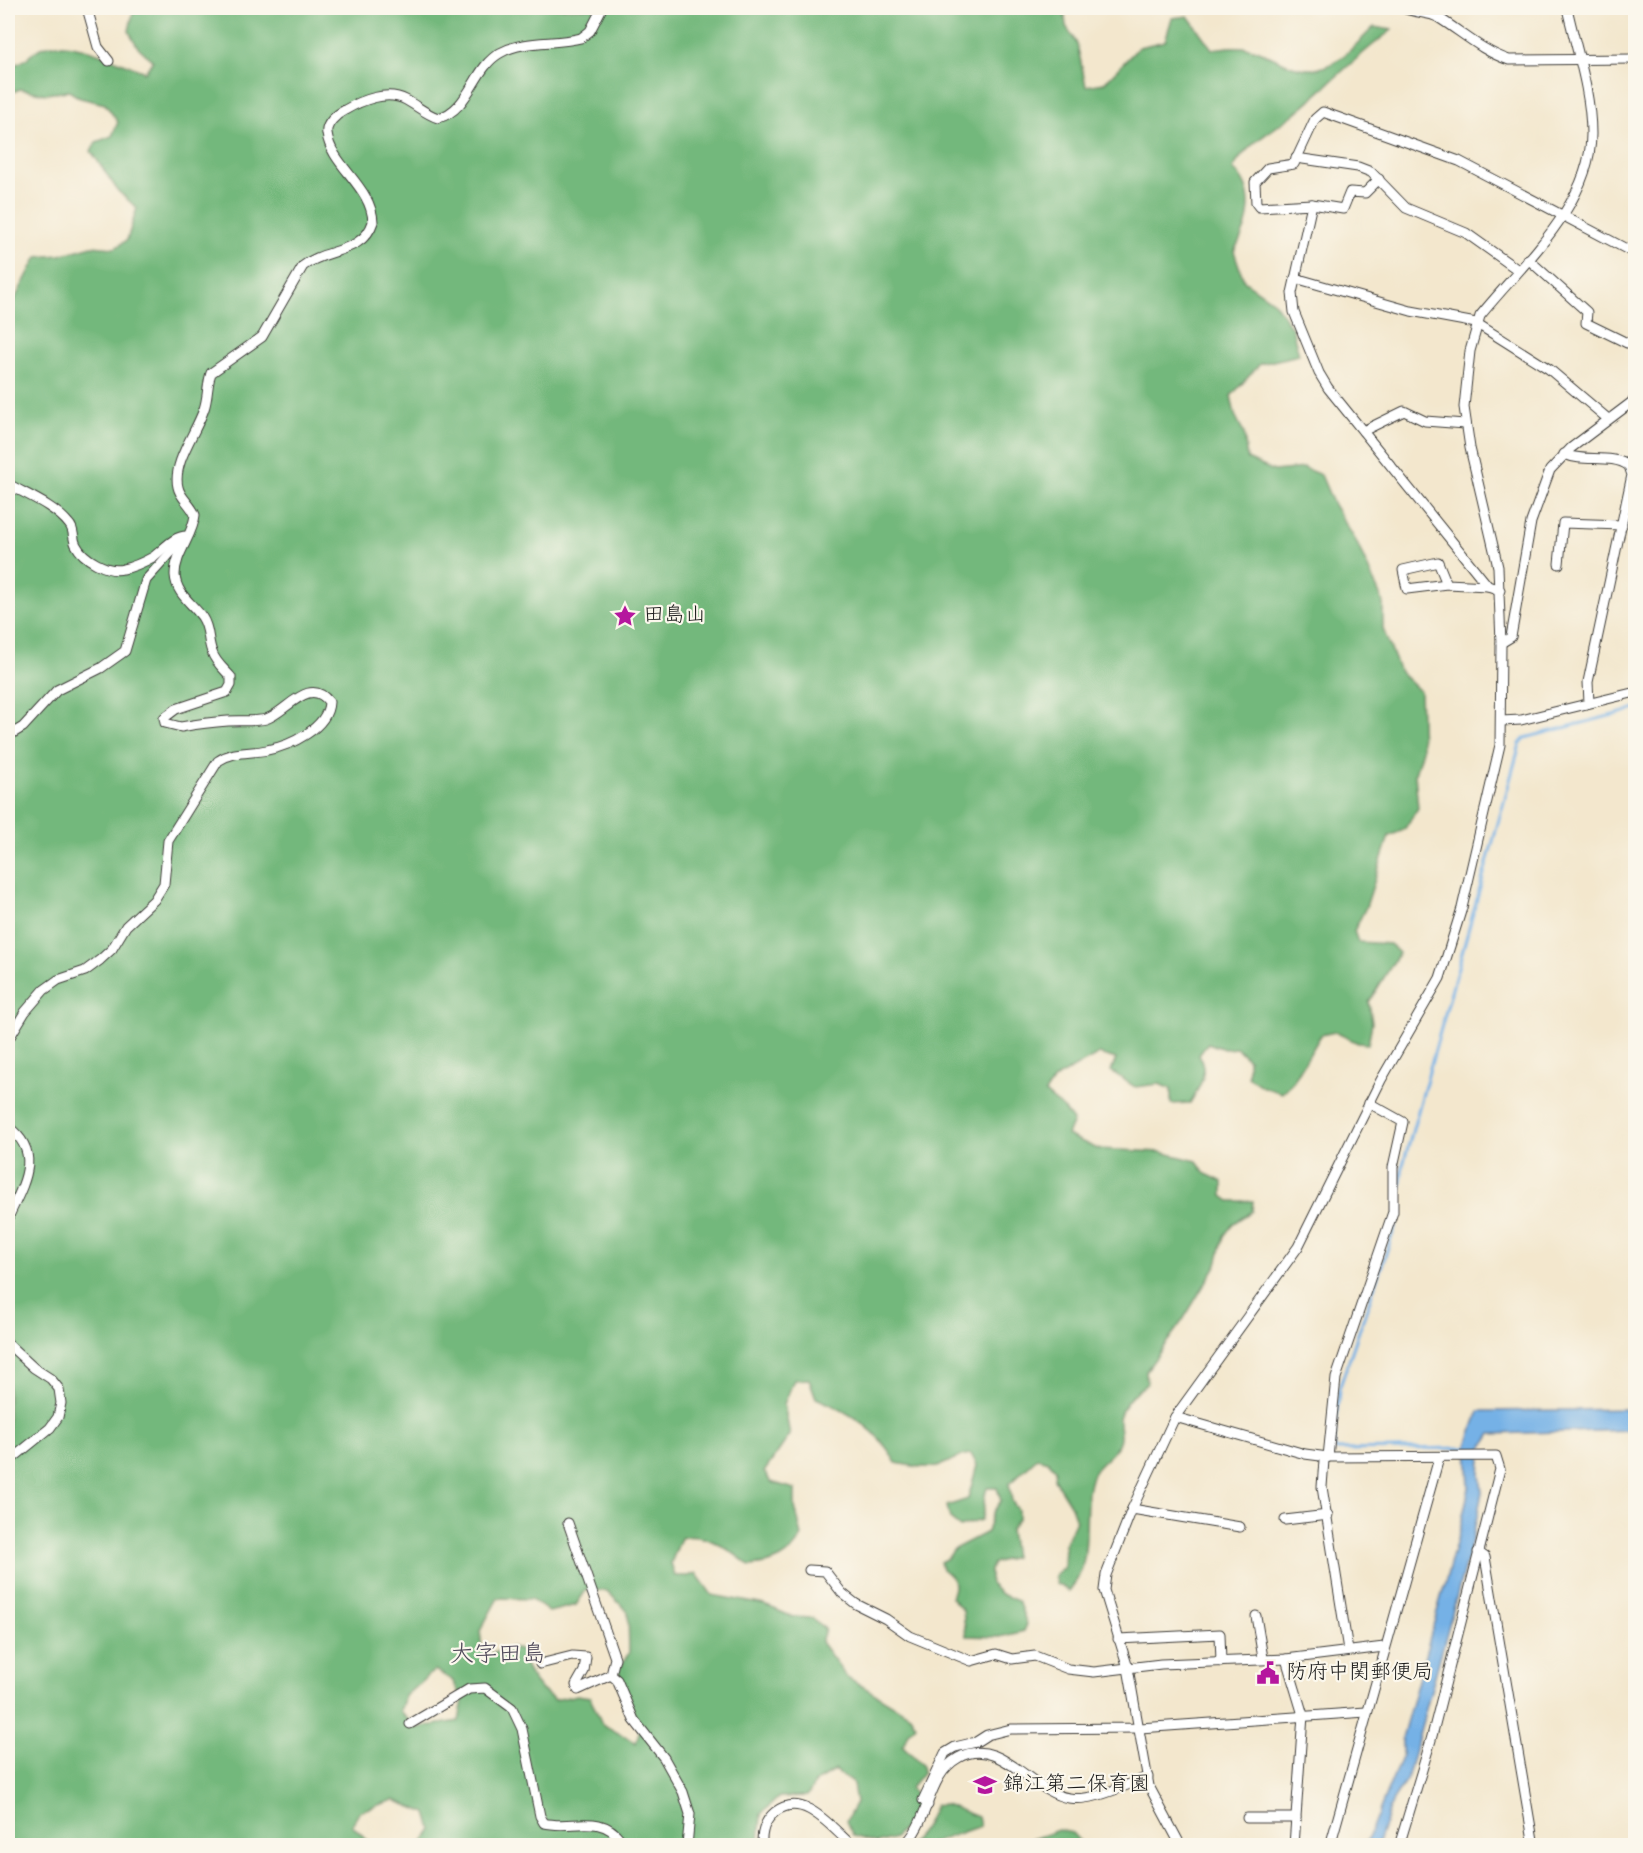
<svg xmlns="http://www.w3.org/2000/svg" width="1643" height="1853" font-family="'Indie Flower','Klee One',sans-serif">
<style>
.forest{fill:#73b87c;stroke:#486a4c;stroke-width:1.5;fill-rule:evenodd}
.water{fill:#74b1e6;stroke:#486681;stroke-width:1.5}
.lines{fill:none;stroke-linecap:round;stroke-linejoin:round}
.stream{stroke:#74b1e6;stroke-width:3}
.minor-casing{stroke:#3c3a37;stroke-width:11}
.minor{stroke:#fff;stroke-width:9}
.labels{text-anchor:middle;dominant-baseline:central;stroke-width:4.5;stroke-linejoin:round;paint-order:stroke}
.poi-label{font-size:21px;fill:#1c1c1c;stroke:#fbf7ec;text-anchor:start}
.quarter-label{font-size:24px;fill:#4f495a;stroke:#fbf7ec}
</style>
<rect width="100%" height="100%" fill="#fbf7ec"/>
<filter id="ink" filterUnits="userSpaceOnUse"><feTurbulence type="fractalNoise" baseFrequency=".0167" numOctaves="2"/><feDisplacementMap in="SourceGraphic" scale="12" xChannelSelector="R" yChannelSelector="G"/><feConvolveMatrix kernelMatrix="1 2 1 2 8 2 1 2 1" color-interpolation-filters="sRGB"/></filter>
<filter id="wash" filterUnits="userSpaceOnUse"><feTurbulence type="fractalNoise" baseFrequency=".008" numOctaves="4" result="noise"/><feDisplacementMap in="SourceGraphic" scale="24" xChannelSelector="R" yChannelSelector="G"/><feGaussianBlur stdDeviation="1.35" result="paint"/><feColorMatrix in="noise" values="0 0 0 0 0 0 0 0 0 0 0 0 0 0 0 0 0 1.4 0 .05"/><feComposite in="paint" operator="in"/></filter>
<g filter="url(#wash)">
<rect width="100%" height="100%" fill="#f3e7cd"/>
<!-- forest -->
<g class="forest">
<path d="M134 8H1064L1066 26 1077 44 1086 86 1104 83 1139 47 1165 41 1172 18 1188 16 1212 49C1226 47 1239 45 1253 49 1277 57 1296 75 1323 67 1343 61 1359 41 1374 27L1392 30C1358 55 1329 84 1298 111 1275 130 1247 142 1233 169 1258 191 1250 225 1234 251L1244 281 1275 303 1292 328 1299 355 1260 364 1231 396 1235 415 1244 433 1247 459 1274 471 1304 468 1321 475 1333 503 1356 541 1383 602V629L1400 672 1420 691 1422 750 1415 774 1418 808 1404 830 1389 836 1366 907 1354 931 1358 942 1390 944 1399 953 1369 1002 1372 1023 1368 1044 1358 1043 1335 1032 1321 1035 1293 1082 1282 1093 1263 1087 1248 1077V1059L1237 1048 1224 1049 1208 1043 1199 1055C1209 1074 1200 1086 1190 1103L1171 1104V1089L1159 1084 1135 1087 1111 1071 1116 1059 1099 1054 1054 1079 1045 1093 1065 1110 1073 1121 1067 1135 1098 1149 1161 1152 1197 1161 1204 1173 1223 1182V1196L1230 1201H1253L1252 1211 1234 1223 1224 1236 1217 1264 1183 1320 1146 1371 1147 1384C1136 1391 1124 1402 1120 1415 1117 1422 1121 1431 1120 1438 1117 1456 1095 1463 1091 1479 1080 1514 1096 1562 1069 1591L1056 1584 1055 1576 1064 1567 1065 1544 1076 1520 1071 1506 1054 1479 1055 1469 1048 1461 1037 1458 1009 1484 1012 1501 1018 1510V1519L1010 1530 1014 1557 993 1563 990 1570V1584L1001 1594 1018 1601 1027 1624 1024 1631 1000 1637 966 1636 963 1611 951 1597C957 1583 954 1578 942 1569L940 1562 948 1558 954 1549 987 1532 993 1512 1001 1501 997 1488H987C983 1499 985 1509 981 1520L960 1527 950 1519 947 1506 968 1499 977 1465 971 1454C956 1456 956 1459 944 1464 929 1470 912 1466 896 1463 879 1430 850 1412 816 1398L809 1379 794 1380 784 1404 790 1435 764 1472 771 1482 795 1489V1507L802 1536C790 1558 774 1564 750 1566 732 1551 705 1531 681 1538L671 1563 675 1576H688L696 1573 712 1595 765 1605 793 1617 812 1618 825 1629 821 1642 847 1677 910 1715 916 1725 908 1733 903 1746 922 1765 923 1773 910 1788 918 1798 917 1813 895 1838 877 1843 853 1836 846 1821 856 1803 853 1784 835 1770 817 1781 807 1796 779 1797 761 1814 759 1845H421L432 1830 427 1813 394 1800 360 1811 352 1825 372 1845H8V312L37 257 60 255 92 246 115 248 127 240 137 208 118 191 91 151 96 142 112 136 118 122 105 104 80 98 69 91 46 94 20 89 8 94V66C29 63 29 52 43 47 71 37 119 62 145 72L153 61 137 46 129 31ZM586 1590 607 1591 628 1612 629 1653 618 1670 640 1729 636 1743 602 1724 590 1697 577 1695 555 1700C535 1687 526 1674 522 1651L512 1647 488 1654 482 1648 480 1631 498 1598 531 1599 549 1612 576 1605ZM435 1670 452 1680 463 1700 459 1721 416 1728 400 1711 405 1696Z"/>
<polygon points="945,1804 978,1817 980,1826 926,1845 909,1846 925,1827 935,1805"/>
<polygon points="1058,1830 1072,1833 1083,1845 1023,1845 1027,1841"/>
</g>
<!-- water -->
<polygon class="water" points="1635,1409 1635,1430 1491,1434 1482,1448 1480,1473 1482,1493 1472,1540 1407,1779 1393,1800 1377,1845 1365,1846 1402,1755 1402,1738 1461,1525 1469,1488 1467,1445 1479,1411"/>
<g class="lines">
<!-- stream -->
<polyline class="stream" points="1467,1448 1337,1450 1334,1447 1339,1389 1395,1227 1403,1165 1520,744 1525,738 1636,709"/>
</g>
</g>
<g filter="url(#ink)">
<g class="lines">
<!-- minor casing -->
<g class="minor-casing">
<g id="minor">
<polyline points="87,8 98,47 109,61"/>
<path d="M1403 8C1414 13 1430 12 1439 18 1463 33 1482 51 1509 60L1636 59"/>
<polyline points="1296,158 1358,167 1371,172 1406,208 1466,233 1518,270"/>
<polyline points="1312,204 1343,209 1350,192 1365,193 1379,179"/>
<polyline points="1528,259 1587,312 1586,323 1627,343"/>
<polyline points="1295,278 1411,311 1476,323 1549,369 1608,419"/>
<polyline points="1363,431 1404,411 1425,421 1465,424"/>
<path d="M1564 454C1584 463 1611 453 1629 466L1632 475 1588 682 1589 703"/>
<path d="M8 484C27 495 55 506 69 524 75 530 72 538 76 545 83 559 108 573 123 569 133 567 144 562 153 557 164 549 173 536 187 536"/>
<polyline points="1559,564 1563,523 1622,525"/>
<polyline points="1447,584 1438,562 1403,570 1407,589 1447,584 1488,586"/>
<polyline points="1500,590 1488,586 1328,388 1319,373 1294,312 1292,293 1312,204 1259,207 1256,203 1255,182 1268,168 1294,164 1315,119 1323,112 1459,161 1636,254"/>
<polyline points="1501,643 1511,637 1531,522 1550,470 1571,448 1636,399"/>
<polyline points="1501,721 1521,720 1636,692"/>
<polyline points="8,736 23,727 57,690 101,668 125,651 146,580 183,539"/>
<path d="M8 1040 25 1012 44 990 58 980 85 971 100 960 112 949 126 926 154 900 164 884 168 841 218 761C235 750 249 754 267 750 290 746 328 728 329 702 309 675 286 713 266 719 253 722 241 720 228 721 212 722 197 724 181 727L165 723 164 718 176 709 227 692 231 685V677C224 669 215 662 212 652 207 639 210 629 202 617 192 603 176 594 175 575 175 553 193 536 195 515 191 504 180 498 178 487 172 463 197 431 204 409 208 398 207 385 211 373L262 337 303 266C325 248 363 254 373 222 372 187 331 165 327 134 325 124 337 114 345 110 362 100 387 90 406 100 417 106 426 114 438 118 470 110 473 68 500 53 525 39 555 45 581 38L590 31 602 8"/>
<path d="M8 1127C44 1153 23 1185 8 1218"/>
<polyline points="8,1344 34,1368 51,1379 59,1389 61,1403 58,1417 50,1428 8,1462"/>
<polyline points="1175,1417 1305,1454 1328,1457 1496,1456 1500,1469 1431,1740 1399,1846"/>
<polyline points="1132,1509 1240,1527"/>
<polyline points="1285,1520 1328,1515"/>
<polyline points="1478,1552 1485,1557 1534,1846"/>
<polyline points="809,1570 825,1571 842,1593 856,1604 886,1619 910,1636 971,1661 996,1654 1012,1659 1035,1656 1068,1669 1094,1672 1161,1664 1286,1659 1384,1647"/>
<polyline points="1256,1616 1263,1658"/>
<polyline points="1118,1639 1220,1634 1221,1662"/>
<polyline points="1348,1650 1322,1487 1324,1460 1328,1457 1336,1378 1393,1212 1393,1167 1403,1122 1369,1103"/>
<polyline points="1286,1659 1303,1715 1294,1846"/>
<polyline points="540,1664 572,1656 586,1657 584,1671 576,1685 578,1690 611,1675 615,1658 568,1523"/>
<polyline points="611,1675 617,1680 634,1720 664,1758 683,1792 690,1814 687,1846"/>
<path d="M410 1724 469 1689 485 1688 512 1708 522 1729 540 1816 544 1823C572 1830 600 1812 621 1840V1846"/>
<polyline points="928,1805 923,1800 945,1753 955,1747 976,1742 987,1735 1011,1729 1140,1728 1366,1712"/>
<polyline points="1247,1818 1296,1818"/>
<path d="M762 1846C761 1833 765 1820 775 1812 804 1789 833 1830 853 1846"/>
<path d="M903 1846C930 1823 926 1776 958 1758 1000 1734 1031 1793 1069 1798 1094 1802 1124 1785 1148 1777"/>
<path d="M1181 1846 1149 1786 1128 1668 1104 1590 1106 1575 1132 1509 1175 1417 1298 1247 1381 1080 1440 978 1462 908 1500 745 1501 643 1498 567 1470 448 1464 407 1470 351 1480 316C1521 265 1591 205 1591 134 1591 91 1576 49 1567 8"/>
<polyline points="1330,1846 1439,1458"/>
</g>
</g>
<!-- minor -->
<use href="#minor" class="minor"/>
</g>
</g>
<!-- icons -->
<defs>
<g id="sight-bare" transform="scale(1.8)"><path d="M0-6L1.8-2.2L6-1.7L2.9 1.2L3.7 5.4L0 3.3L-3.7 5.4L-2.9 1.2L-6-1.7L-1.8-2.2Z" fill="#b5179e" stroke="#fbf7ec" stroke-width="2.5" paint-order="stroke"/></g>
<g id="civic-bare" transform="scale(1.8)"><path d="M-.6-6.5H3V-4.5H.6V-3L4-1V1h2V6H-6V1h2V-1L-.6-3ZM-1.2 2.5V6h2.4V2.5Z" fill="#b5179e" stroke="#fbf7ec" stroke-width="2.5" paint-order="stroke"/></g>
<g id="school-bare" transform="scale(1.8)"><path d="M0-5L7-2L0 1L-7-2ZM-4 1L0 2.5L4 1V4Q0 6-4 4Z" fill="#b5179e" stroke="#fbf7ec" stroke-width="2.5" paint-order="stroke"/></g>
</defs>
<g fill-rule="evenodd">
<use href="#sight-bare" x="625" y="616"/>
<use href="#civic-bare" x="1268" y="1673"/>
<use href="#school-bare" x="985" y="1785"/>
</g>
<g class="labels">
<!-- poi labels -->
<g class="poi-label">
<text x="643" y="616">田島山</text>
<text x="1286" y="1673">防府中関郵便局</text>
<text x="1003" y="1785">錦江第二保育園</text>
</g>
<!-- quarter labels -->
<g class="quarter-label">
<text x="498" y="1655">大字田島</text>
</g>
</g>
<!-- margin -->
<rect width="1643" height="1853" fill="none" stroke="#fbf7ec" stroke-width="30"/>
</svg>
